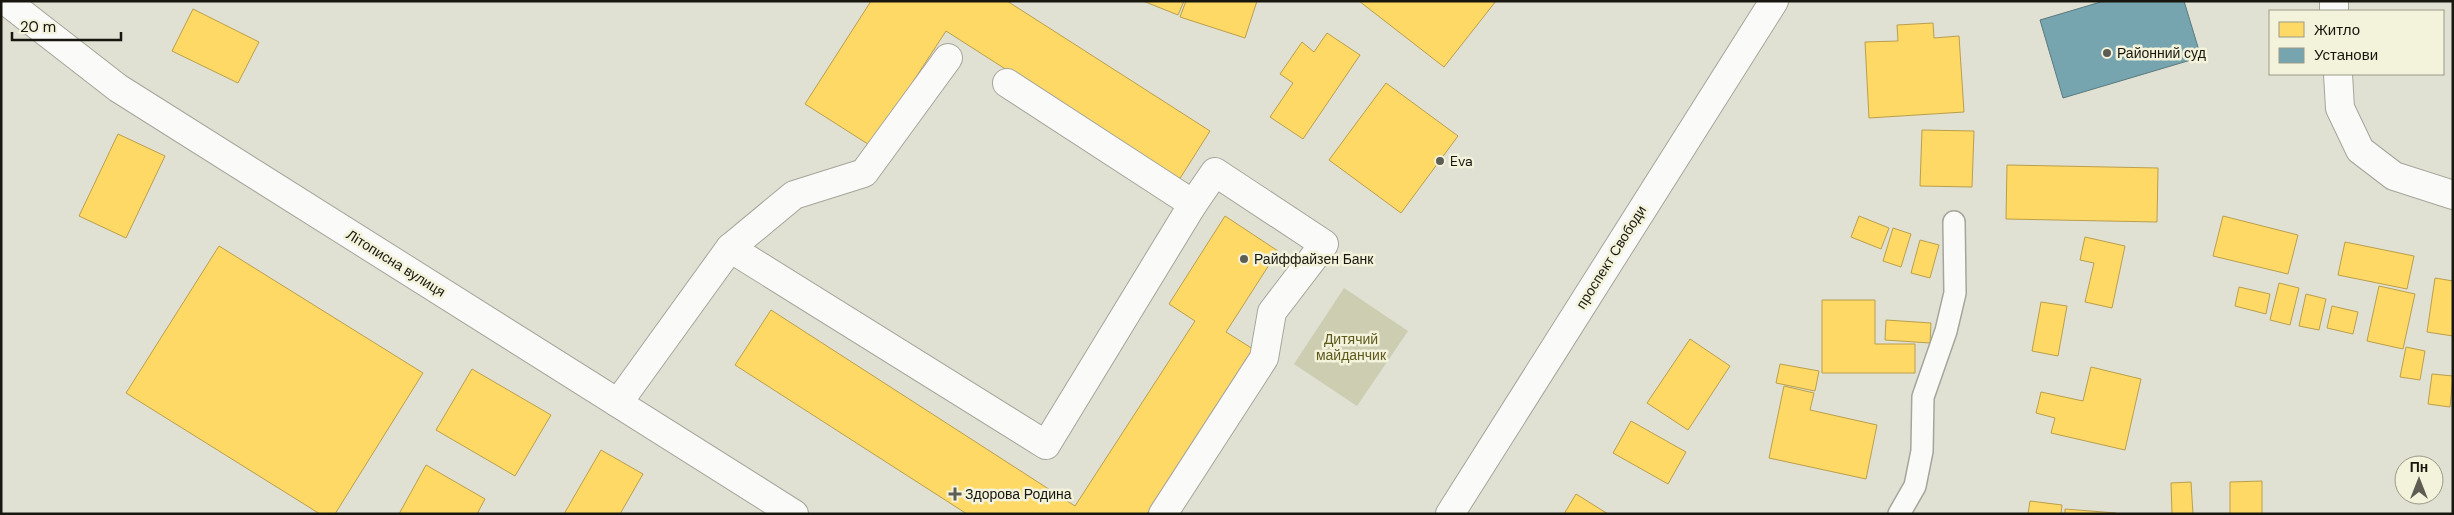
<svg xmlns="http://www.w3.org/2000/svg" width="2454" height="515" font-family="'DM Sans',sans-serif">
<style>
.green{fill:#cdcdb1}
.homes{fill:#ffd966;stroke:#ba9f4c}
.public{fill:#76a5af;stroke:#5a7a7f}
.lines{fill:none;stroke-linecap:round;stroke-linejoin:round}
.lane-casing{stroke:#a6a59b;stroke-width:24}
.street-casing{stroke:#a6a59b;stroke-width:30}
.secondary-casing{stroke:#a6a59b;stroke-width:30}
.lane{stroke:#fafaf8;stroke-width:21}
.street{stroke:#fafaf8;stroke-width:28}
.secondary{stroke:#fafaf8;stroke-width:28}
.poi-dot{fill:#5e5d54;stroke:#f3f2da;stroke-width:2}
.labels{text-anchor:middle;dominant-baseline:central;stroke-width:5;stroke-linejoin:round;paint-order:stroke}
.poi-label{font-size:14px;fill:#18170f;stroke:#f3f2da;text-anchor:start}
.street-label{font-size:14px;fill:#18170f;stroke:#f3f2da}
.park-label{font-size:14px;fill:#5e5a1e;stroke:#f3f2da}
</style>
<rect width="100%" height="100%" fill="#e0e0d3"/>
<!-- green -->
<polygon class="green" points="1344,288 1408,331 1357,406 1294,364"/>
<!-- homes -->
<g class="homes">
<polygon points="871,1 1007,1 1210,131 1179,180 946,31 871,146 805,104"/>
<polygon points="1143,1 1184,1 1178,15"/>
<polygon points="1186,1 1257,1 1245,38 1180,17"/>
<polygon points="1359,1 1496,1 1444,67"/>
<polygon points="193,9 259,42 238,83 172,51"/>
<polygon points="1933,23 1934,38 1959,36 1964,112 1869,118 1865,42 1898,41 1897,25"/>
<polygon points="1327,33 1360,55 1303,139 1270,117 1293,83 1280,74 1302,42 1314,52"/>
<polygon points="1386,83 1458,136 1401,213 1329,160"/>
<polygon points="1922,130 1974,131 1972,187 1920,186"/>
<polygon points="118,134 165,156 126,238 79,216"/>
<polygon points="2007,165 2158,168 2157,222 2006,219"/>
<polygon points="1225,216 1278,251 1226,332 1253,349 1147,514 967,514 735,365 771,310 1075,506 1195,321 1169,304"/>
<polygon points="1859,216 1889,228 1881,249 1851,237"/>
<polygon points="2223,216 2298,235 2288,274 2213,256"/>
<polygon points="1893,228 1911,234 1901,267 1883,261"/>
<polygon points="2085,237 2125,246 2112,308 2085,302 2094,263 2080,260"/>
<polygon points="1920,240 1939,245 1930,278 1911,273"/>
<polygon points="2345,242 2414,256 2407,289 2338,275"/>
<polygon points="219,246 423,373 335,514 320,514 126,393"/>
<polygon points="2435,278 2453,281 2453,336 2427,332"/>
<polygon points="2279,283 2299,288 2290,325 2270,320"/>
<polygon points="2379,286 2415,294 2403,349 2367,341"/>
<polygon points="2239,287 2270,294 2266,314 2235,306"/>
<polygon points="2306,294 2326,299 2319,330 2299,326"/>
<polygon points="1822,300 1875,300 1875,344 1915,344 1915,373 1822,373"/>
<polygon points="2041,302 2067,306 2058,356 2032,351"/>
<polygon points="2332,306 2358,312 2353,334 2327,328"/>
<polygon points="1886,320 1931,323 1930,343 1885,340"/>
<polygon points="1690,339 1730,366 1688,430 1647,403"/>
<polygon points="2406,347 2425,351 2420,380 2400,377"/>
<polygon points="1780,364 1819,371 1815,391 1776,383"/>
<polygon points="2091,367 2141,379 2125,450 2051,433 2055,418 2036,413 2041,392 2083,401"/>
<polygon points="472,369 551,415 515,476 436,430"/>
<polygon points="2432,374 2453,376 2450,407 2428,404"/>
<polygon points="1784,386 1814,393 1810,410 1877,425 1866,479 1769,458"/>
<polygon points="1631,421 1686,452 1668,484 1613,453"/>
<polygon points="601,450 643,474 620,514 564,514"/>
<polygon points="426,465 485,499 477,514 399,514"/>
<polygon points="2262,481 2262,514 2230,514 2230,482"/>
<polygon points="2191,482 2193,514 2172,514 2171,483"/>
<polygon points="1576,494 1608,514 1564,514"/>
<polygon points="2030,501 2062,505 2061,514 2028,514"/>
<polygon points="2065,509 2116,513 2116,514 2065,514"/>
</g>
<!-- public -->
<polygon class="public" points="2104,1 2184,1 2201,57 2063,98 2040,20"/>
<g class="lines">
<!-- lane casing -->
<g class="lane-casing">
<polyline id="lane" points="1899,514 1915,486 1922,451 1923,397 1946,331 1955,293 1954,222"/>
</g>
<!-- street casing -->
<g class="street-casing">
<g id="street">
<polyline points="6,1 118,88 794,514"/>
<polyline points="2334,1 2334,11"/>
<polyline points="2338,74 2340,108 2360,150 2394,176 2453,195"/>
<polyline points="1007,83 1193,204"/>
<polyline points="730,248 1046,445 1193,204 1215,172 1324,244 1272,312 1264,358 1163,514"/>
<polyline points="618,403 730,248 794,195 864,173 948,58"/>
</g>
</g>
<!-- secondary casing -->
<g class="secondary-casing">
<polyline id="secondary" points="1450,514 1774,1"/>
</g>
<!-- lane -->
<use href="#lane" class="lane"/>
<!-- street -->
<use href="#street" class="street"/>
<!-- secondary -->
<use href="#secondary" class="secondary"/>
</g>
<!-- markers -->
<g class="poi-dot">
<circle cx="2107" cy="53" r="5"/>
<circle cx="1440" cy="161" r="5"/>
<circle cx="1244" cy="259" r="5"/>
<path d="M952.5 486.5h5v5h5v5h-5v5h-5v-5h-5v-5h5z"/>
</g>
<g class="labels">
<!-- poi labels -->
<g class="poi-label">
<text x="2117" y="53">Районний суд</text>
<text x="1450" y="161">Eva</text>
<text x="1254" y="259">Райффайзен Банк</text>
<text x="965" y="494">Здорова Родина</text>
</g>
<!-- street labels -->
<g class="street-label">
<text transform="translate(1611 257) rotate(-58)">проспект Свободи</text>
<text transform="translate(396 263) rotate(32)">Літописна вулиця</text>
</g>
<!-- park labels -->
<g class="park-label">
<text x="1351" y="339">Дитячий<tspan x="1351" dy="16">майданчик</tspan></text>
</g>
</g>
<!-- border -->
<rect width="2454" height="515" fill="none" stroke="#18170f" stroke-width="5"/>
<!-- legend -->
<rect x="2269" y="10" width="175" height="65" fill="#f3f2da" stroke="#9b9a89"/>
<rect x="2279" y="22" width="25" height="15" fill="#ffd966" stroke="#9b9a89"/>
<text x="2314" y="35" font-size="15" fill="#18170f">Житло</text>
<rect x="2279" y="48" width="25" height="15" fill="#76a5af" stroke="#9b9a89"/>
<text x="2314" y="60" font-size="15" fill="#18170f">Установи</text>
<!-- north arrow -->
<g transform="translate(2419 480)"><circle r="24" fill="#f3f2da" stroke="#9b9a89"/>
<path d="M0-4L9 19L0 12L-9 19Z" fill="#5e5d54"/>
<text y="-8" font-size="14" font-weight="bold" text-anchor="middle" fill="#18170f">Пн</text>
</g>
<!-- scale -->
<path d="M12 32v8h109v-8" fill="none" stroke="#18170f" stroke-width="2.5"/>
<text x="20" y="32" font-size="15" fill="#18170f" stroke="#f3f2da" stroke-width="4" paint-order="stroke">20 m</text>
</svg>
